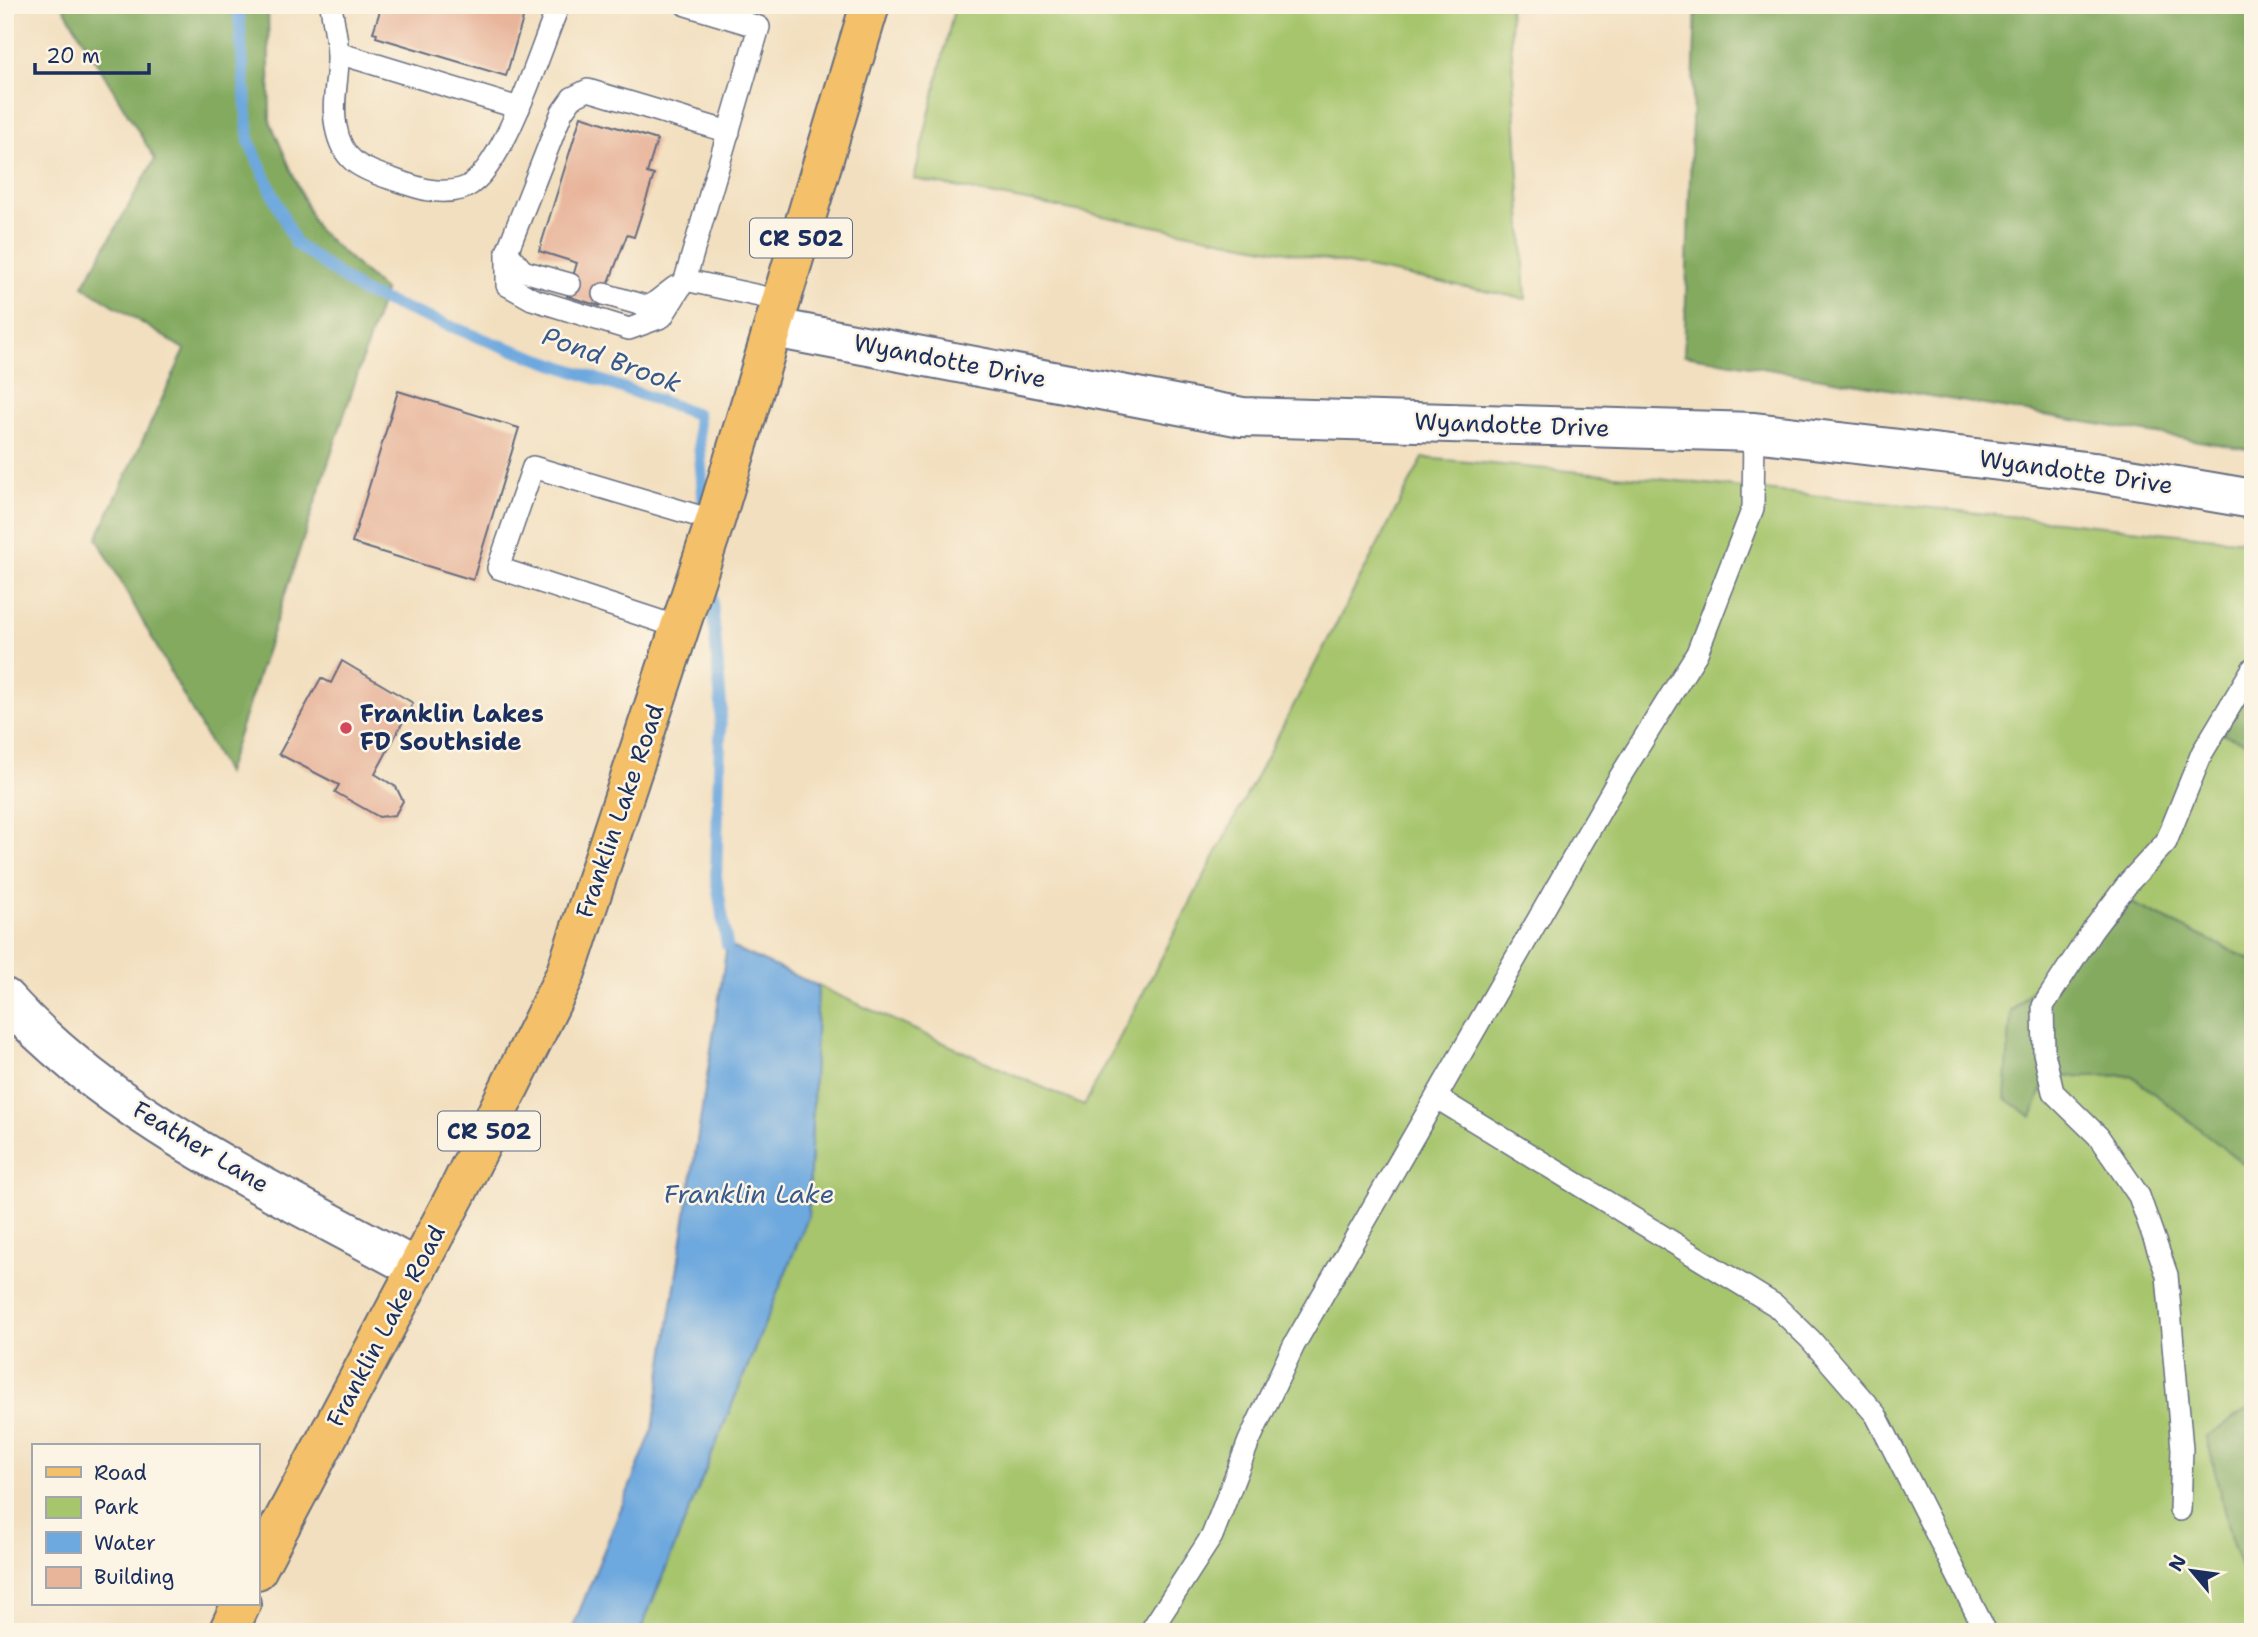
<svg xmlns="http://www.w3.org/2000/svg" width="2258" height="1637" font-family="'Shantell Sans',sans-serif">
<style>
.green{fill:#a6c56c;stroke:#607a65;stroke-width:2}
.forest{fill:#84aa60;stroke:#506c5f;stroke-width:2}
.water{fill:#6da8de;stroke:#446c9e;stroke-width:2}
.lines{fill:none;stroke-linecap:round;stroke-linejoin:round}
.stream{stroke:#6da8de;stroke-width:12}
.building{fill:#e8b59b}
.service-casing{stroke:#666d80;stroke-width:24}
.minor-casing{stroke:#666d80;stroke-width:42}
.primary-casing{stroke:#666d80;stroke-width:42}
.service{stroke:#fff;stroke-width:21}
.minor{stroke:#fff;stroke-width:38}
.primary{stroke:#f4c16a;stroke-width:38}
.poi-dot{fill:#d1495b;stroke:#fcf5e5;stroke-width:2.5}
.labels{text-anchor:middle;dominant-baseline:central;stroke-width:5;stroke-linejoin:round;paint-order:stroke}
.shield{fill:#fcf5e5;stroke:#5e6a86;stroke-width:2}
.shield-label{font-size:23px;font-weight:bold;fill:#1b2f5e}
.street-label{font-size:24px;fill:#1b2f5e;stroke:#fcf5e5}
.poi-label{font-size:24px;font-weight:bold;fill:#1b2f5e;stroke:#fcf5e5;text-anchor:start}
.water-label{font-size:26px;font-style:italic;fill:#38598b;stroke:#fcf5e5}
</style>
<rect width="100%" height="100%" fill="#fcf5e5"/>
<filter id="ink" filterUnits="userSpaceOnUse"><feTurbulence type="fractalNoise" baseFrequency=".0143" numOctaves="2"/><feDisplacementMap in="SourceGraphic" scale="14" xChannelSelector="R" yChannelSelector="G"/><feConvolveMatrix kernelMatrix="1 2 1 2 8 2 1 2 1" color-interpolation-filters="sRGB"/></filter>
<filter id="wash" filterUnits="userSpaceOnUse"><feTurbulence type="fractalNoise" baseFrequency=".00686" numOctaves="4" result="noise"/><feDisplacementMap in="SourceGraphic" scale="28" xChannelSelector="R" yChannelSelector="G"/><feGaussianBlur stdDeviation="1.57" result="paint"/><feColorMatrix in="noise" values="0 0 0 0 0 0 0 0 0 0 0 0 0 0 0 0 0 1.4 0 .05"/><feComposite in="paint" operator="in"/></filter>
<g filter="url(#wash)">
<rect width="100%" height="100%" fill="#f2dfbf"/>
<!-- green -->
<g class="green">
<polygon points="955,5 1509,5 1526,299 914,179"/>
<polygon points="1423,458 1659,479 2253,542 2253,683 2223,733 2253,745 2253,961 2123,899 2011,1011 2047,1077 2131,1075 2253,1171 2253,1405 2207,1437 2230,1536 2253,1604 2253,1632 640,1632 808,1217 818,986 1084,1106"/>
</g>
<!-- forest -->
<g class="forest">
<polygon points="62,5 268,5 270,121 316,228 385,291 226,773 97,538 185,350 83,286 155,159"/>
<polygon points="1696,5 2253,5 2253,450 1684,355"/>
<polygon points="2253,683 2253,745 2223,734"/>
<polygon points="2123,899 2253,961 2253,1171 2131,1075 2047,1077 2032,1117 2005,1098 2011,1012"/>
<polygon points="2253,1405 2253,1604 2230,1536 2207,1437"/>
</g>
<!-- water -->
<polygon class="water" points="727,945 818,986 808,1217 640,1632 571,1632 653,1429"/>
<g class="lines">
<!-- stream -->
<g class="stream">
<polyline points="238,5 249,141 295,243 362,292 499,345 697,414 704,509"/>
<polyline points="710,579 721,704 716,877 727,945"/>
</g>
</g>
<g id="blocks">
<!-- building -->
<g class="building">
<polygon points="382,5 527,5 506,76 376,37 377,33 373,32"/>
<polygon points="581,116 657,140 647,173 654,175 634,237 627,235 600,306 567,296 577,263 539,251"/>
<polygon points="398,391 519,428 473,580 352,543"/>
<polygon points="342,661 413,703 375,774 396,787 403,801 395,815 379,817 335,792 339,785 279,754 321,678 331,683"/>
</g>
</g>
</g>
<g filter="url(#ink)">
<use href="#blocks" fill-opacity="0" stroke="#666d80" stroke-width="2"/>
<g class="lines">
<!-- service casing -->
<g class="service-casing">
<g id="service">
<path d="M331 5C333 21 337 37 338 53 339 77 331 102 336 127 342 160 359 168 389 178 413 186 435 196 461 189 503 178 541 45 559 5"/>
<polyline points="686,5 759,27 685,280 782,301"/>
<polyline points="338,53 519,108"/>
<polyline points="507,252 523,271 570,284"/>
<polyline points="685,280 662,317 629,329 532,299 507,285 507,252 562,112 572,98 588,90 729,132"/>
<polyline points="604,294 649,307 675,287"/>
<polyline points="681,628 498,568 533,467 715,521"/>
<polyline points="1437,1098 1775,1305 1810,1339 1876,1415 1986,1632"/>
<polyline points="2180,1510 2182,1449 2167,1275 2139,1196 2098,1136 2053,1092 2044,1053 2043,1006 2092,931 2129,882 2166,842 2202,753 2253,668"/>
<polyline points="1150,1632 1212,1536 1249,1441 1294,1345 1618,780 1697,653 1753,508 1754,432"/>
</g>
</g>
<!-- minor casing -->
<g class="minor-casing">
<g id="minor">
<polyline points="774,328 1242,417 1754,432 2094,472 2253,499"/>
<path d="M5 998C116 1121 274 1190 417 1269"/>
</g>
</g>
<!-- primary casing -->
<g class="primary-casing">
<g id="primary">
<polyline points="257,1570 459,1189 565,975 715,521 870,5"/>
<polyline points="228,1632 241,1604"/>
</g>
</g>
<!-- service -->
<use href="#service" class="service"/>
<!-- minor -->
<use href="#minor" class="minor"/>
<!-- primary -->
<use href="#primary" class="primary"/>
</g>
</g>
<!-- markers -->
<circle class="poi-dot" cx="346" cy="728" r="7"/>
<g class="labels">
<!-- shield labels -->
<g class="shield">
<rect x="750" y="218.5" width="102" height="39" rx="5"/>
<rect x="438" y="1111.5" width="102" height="39" rx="5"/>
</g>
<g class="shield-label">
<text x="801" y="238">CR 502</text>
<text x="489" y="1131">CR 502</text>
</g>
<!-- street labels -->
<g class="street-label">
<text transform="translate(950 361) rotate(11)">Wyandotte Drive</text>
<text transform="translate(1512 425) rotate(2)">Wyandotte Drive</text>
<text transform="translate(2076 472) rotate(8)">Wyandotte Drive</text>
<text transform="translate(620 811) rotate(-71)">Franklin Lake Road</text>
<text transform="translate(201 1147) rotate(31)">Feather Lane</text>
<text transform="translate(386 1326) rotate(-62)">Franklin Lake Road</text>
</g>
<!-- poi labels -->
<g class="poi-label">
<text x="360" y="714">Franklin Lakes<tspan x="360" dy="28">FD Southside</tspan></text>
</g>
<!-- water labels -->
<g class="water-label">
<text transform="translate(612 359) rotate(20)">Pond Brook</text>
<text x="749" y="1193">Franklin Lake</text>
</g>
</g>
<!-- margin -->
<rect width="2258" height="1637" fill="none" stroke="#fcf5e5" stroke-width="28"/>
<!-- legend -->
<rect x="32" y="1444" width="228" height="161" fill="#fcf5e5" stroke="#a2a6af" stroke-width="2"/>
<rect x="46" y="1467" width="35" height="10" fill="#f4c16a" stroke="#a2a6af" stroke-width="2"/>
<text x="94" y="1480" font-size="21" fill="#1b2f5e">Road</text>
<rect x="46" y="1497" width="35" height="21" fill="#a6c56c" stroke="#a2a6af" stroke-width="2"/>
<text x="94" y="1514" font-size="21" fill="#1b2f5e">Park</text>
<rect x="46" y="1532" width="35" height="21" fill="#6da8de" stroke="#a2a6af" stroke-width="2"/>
<text x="94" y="1550" font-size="21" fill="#1b2f5e">Water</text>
<rect x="46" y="1567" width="35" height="21" fill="#e8b59b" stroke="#a2a6af" stroke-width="2"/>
<text x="94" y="1584" font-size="21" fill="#1b2f5e">Building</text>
<!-- north arrow -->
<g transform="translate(2192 1571) rotate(299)" stroke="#fcf5e5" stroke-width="5" paint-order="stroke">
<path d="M0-5L12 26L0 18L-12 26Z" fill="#1b2f5e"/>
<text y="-10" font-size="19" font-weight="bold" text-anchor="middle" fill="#1b2f5e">N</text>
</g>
<!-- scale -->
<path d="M35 63v10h114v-10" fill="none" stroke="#1b2f5e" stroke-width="3.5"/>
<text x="46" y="63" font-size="21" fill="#1b2f5e" stroke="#fcf5e5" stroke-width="5" paint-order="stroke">20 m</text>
</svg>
